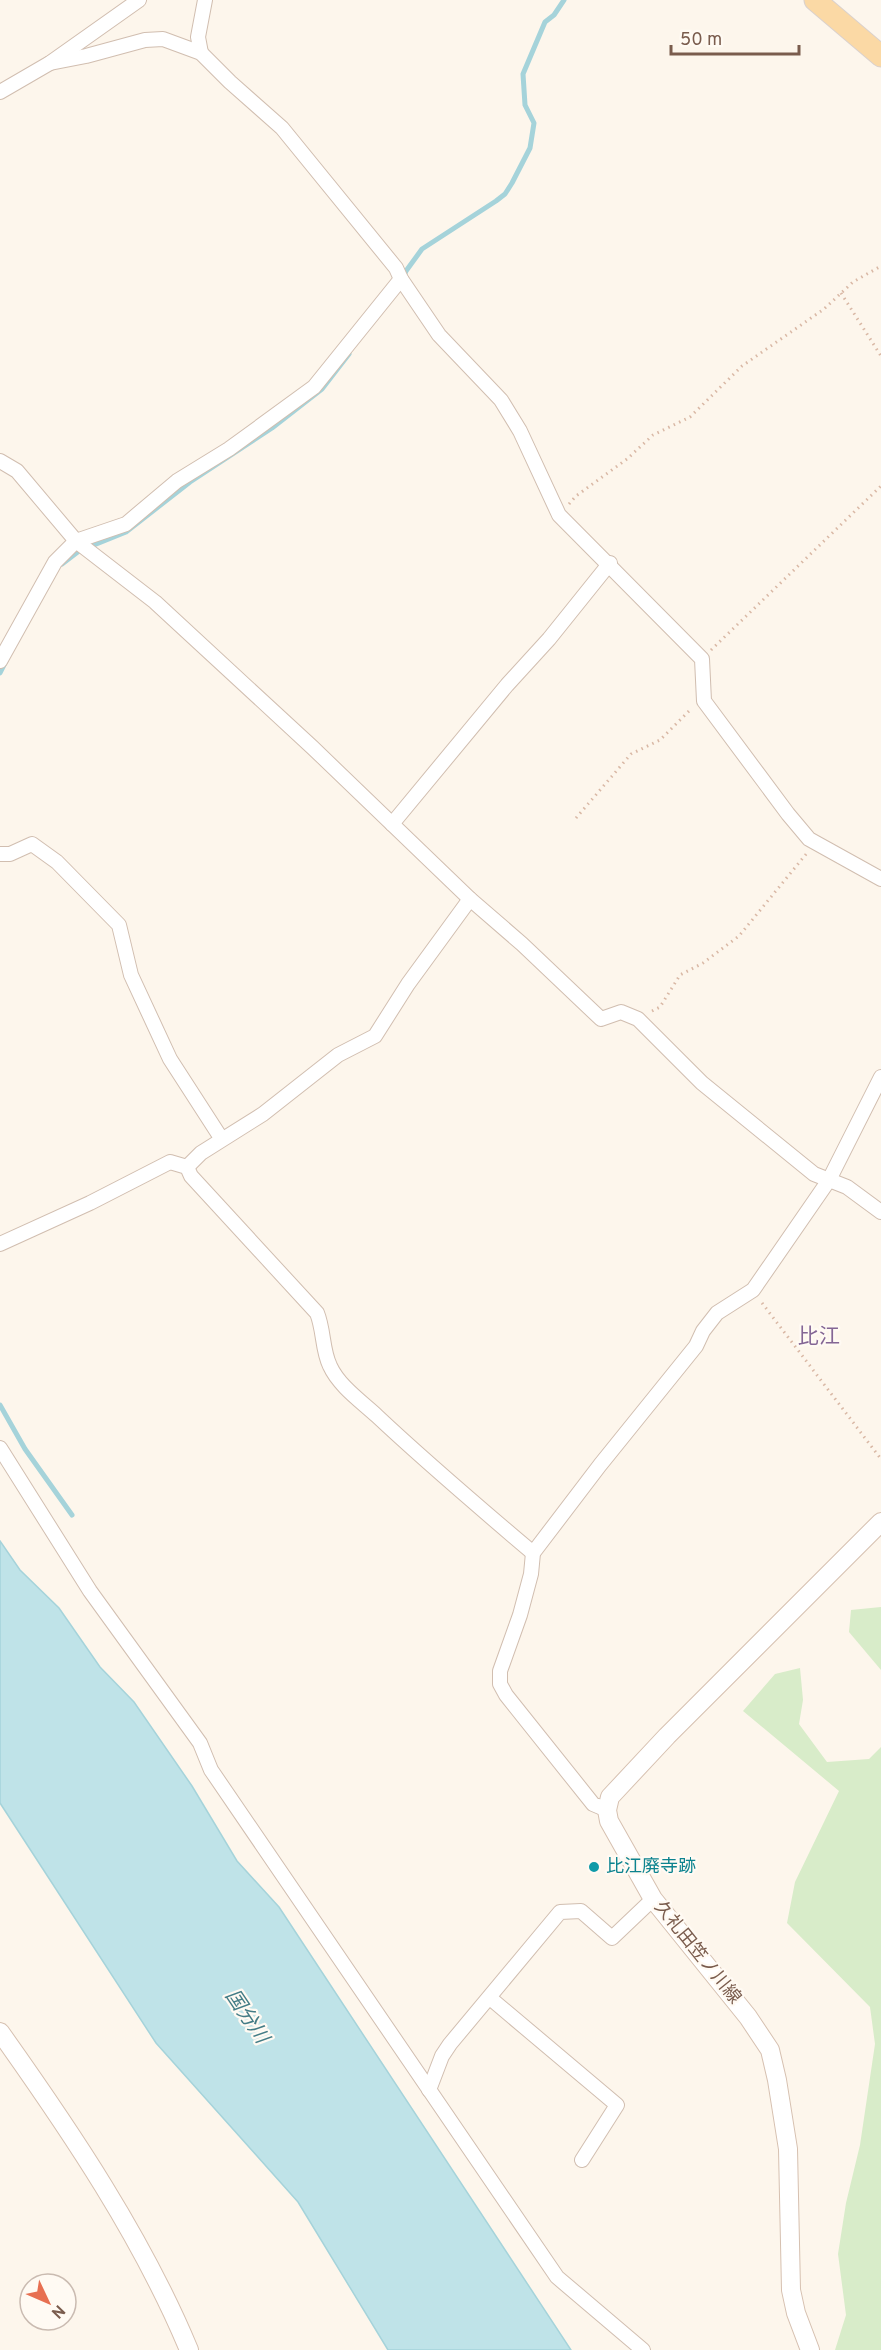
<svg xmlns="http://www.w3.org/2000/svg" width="881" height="2350" font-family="Overpass,'Noto Sans JP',sans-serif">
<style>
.green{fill:#d8ecc9}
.water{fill:#bfe3e8;stroke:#a5d3da;stroke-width:1.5}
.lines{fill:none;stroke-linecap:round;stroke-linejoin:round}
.stream{stroke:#a5d3da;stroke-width:5}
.street-casing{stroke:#d1beb0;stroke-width:16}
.secondary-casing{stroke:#d6c0b0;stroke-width:20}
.primary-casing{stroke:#dad1cd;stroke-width:23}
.path{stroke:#d9b8a5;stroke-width:3;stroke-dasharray:1.5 4.5;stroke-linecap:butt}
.street{stroke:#fff;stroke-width:14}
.secondary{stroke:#fff;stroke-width:18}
.primary{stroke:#fbd9a5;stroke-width:21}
.culture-dot{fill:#0f9aa8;stroke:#fffaf3;stroke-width:2}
.labels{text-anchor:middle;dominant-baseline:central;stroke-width:4.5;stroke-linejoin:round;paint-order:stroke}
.culture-label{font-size:18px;fill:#0d838f;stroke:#fffaf3;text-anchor:start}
.street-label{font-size:18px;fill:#7a5c4d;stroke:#fffaf3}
.water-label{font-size:20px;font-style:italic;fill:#437c86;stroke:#fffaf3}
.quarter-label{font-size:21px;fill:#846695;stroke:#fffaf3}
</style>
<rect width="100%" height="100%" fill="#fdf6ec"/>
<!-- green -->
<g class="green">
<polygon points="881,1607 881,1670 849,1632 851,1610"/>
<polygon points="800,1668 803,1700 799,1724 827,1762 869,1759 881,1747 881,2350 835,2350 846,2315 838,2254 846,2203 860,2145 875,2044 870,2007 787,1923 795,1882 839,1791 743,1711 775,1674"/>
</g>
<!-- water -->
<polygon class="water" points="0,1541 20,1570 59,1608 100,1667 134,1702 192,1786 237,1861 279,1907 571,2350 388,2350 298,2202 156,2043 0,1803"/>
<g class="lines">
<!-- stream -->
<g class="stream">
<polyline points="403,278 406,271 422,249 496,201 505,194 512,183 530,148 534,123 525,105 523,74 545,22 554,15 564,0"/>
<polyline points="62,564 79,551 126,532 190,482 272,428 322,389 349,354"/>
<polyline points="0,673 6,661"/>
<polyline points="0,1405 25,1449 72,1515"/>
</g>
<!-- street casing -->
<g class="street-casing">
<g id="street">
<polyline points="201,53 198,37 205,0"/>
<polyline points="50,63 86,56 145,40 163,39 201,53 230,82 282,128 396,268 401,279 439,335 501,400 520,431 559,515 702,659 704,701 788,814 809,839 881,879"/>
<polyline points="0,92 50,63 139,0"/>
<polyline points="0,461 17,471 76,541 155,602 312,747 470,899 522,944 601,1019 621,1012 638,1019 702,1083 814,1174 847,1187 881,1212"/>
<polyline points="0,661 55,562 76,541 126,524 177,481 229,449 314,387 401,279"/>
<polyline points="392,824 507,685 549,639 610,563"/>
<polyline points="0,854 10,854 32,844 57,862 119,925 131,975 170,1059 221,1138"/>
<polyline points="187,1167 201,1153 263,1114 338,1055 375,1036 408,984 470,899"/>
<path d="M0 1244 90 1203 170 1162 187 1167 191 1176 317 1313C324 1330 322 1350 330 1366 339 1386 362 1402 377 1416 428 1464 480 1508 533 1553"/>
<polyline points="0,1448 90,1591 200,1743 211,1770 557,2277 643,2350"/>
<polyline points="607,1810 593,1804 506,1695 500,1684 500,1671 520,1615 531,1574 533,1553 600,1465 696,1346 703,1331 717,1313 753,1290 829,1180 881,1077"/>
<polyline points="490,1998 617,2105 582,2160"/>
<polyline points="429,2090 442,2056 450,2044 560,1912 581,1911 612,1938 653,1899"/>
</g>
</g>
<!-- secondary casing -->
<g class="secondary-casing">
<g id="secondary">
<path d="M0 2032C71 2132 142 2237 189 2350"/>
<polyline points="810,2350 796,2313 791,2290 788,2149 777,2080 770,2050 748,2017 653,1899 609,1821 607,1810 610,1797 667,1736 881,1522"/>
</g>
</g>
<!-- primary casing -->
<g class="primary-casing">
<polyline id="primary" points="815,0 881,56"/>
</g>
<!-- path -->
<g class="path">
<polyline points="841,293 881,356"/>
<polyline points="569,504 576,496 627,459 653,435 690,417 742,366 824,309 853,282 881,266"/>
<polyline points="711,650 881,486"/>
<polyline points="576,818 631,754 660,740 691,709"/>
<polyline points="652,1011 660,1007 680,975 703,963 739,936 807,853"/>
<polyline points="762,1303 881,1459"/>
</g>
<!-- street -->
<use href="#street" class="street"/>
<!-- secondary -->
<use href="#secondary" class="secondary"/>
<!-- primary -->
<use href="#primary" class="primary"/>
</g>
<!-- markers -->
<circle class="culture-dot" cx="594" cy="1867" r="6"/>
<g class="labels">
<!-- culture labels -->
<g class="culture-label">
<text x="606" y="1867">比江廃寺跡</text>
</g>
<!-- street labels -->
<g class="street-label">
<text transform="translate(697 1953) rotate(51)">久礼田笠ノ川線</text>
</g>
<!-- water labels -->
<g class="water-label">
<text transform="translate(246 2017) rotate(56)">国分川</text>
</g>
<!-- quarter labels -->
<g class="quarter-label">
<text x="819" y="1337">比江</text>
</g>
</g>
<!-- north arrow -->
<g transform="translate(48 2302) rotate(134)"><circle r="28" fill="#fffaf3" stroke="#cabbb1" stroke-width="1.5"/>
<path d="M0-4.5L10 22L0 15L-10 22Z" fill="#e76f51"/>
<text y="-9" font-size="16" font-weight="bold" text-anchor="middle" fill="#7a5c4d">N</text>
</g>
<!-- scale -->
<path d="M671 45v9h128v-9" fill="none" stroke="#7a5c4d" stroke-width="3"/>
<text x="680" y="45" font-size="18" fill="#7a5c4d" stroke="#fffaf3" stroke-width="4.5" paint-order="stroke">50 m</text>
</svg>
